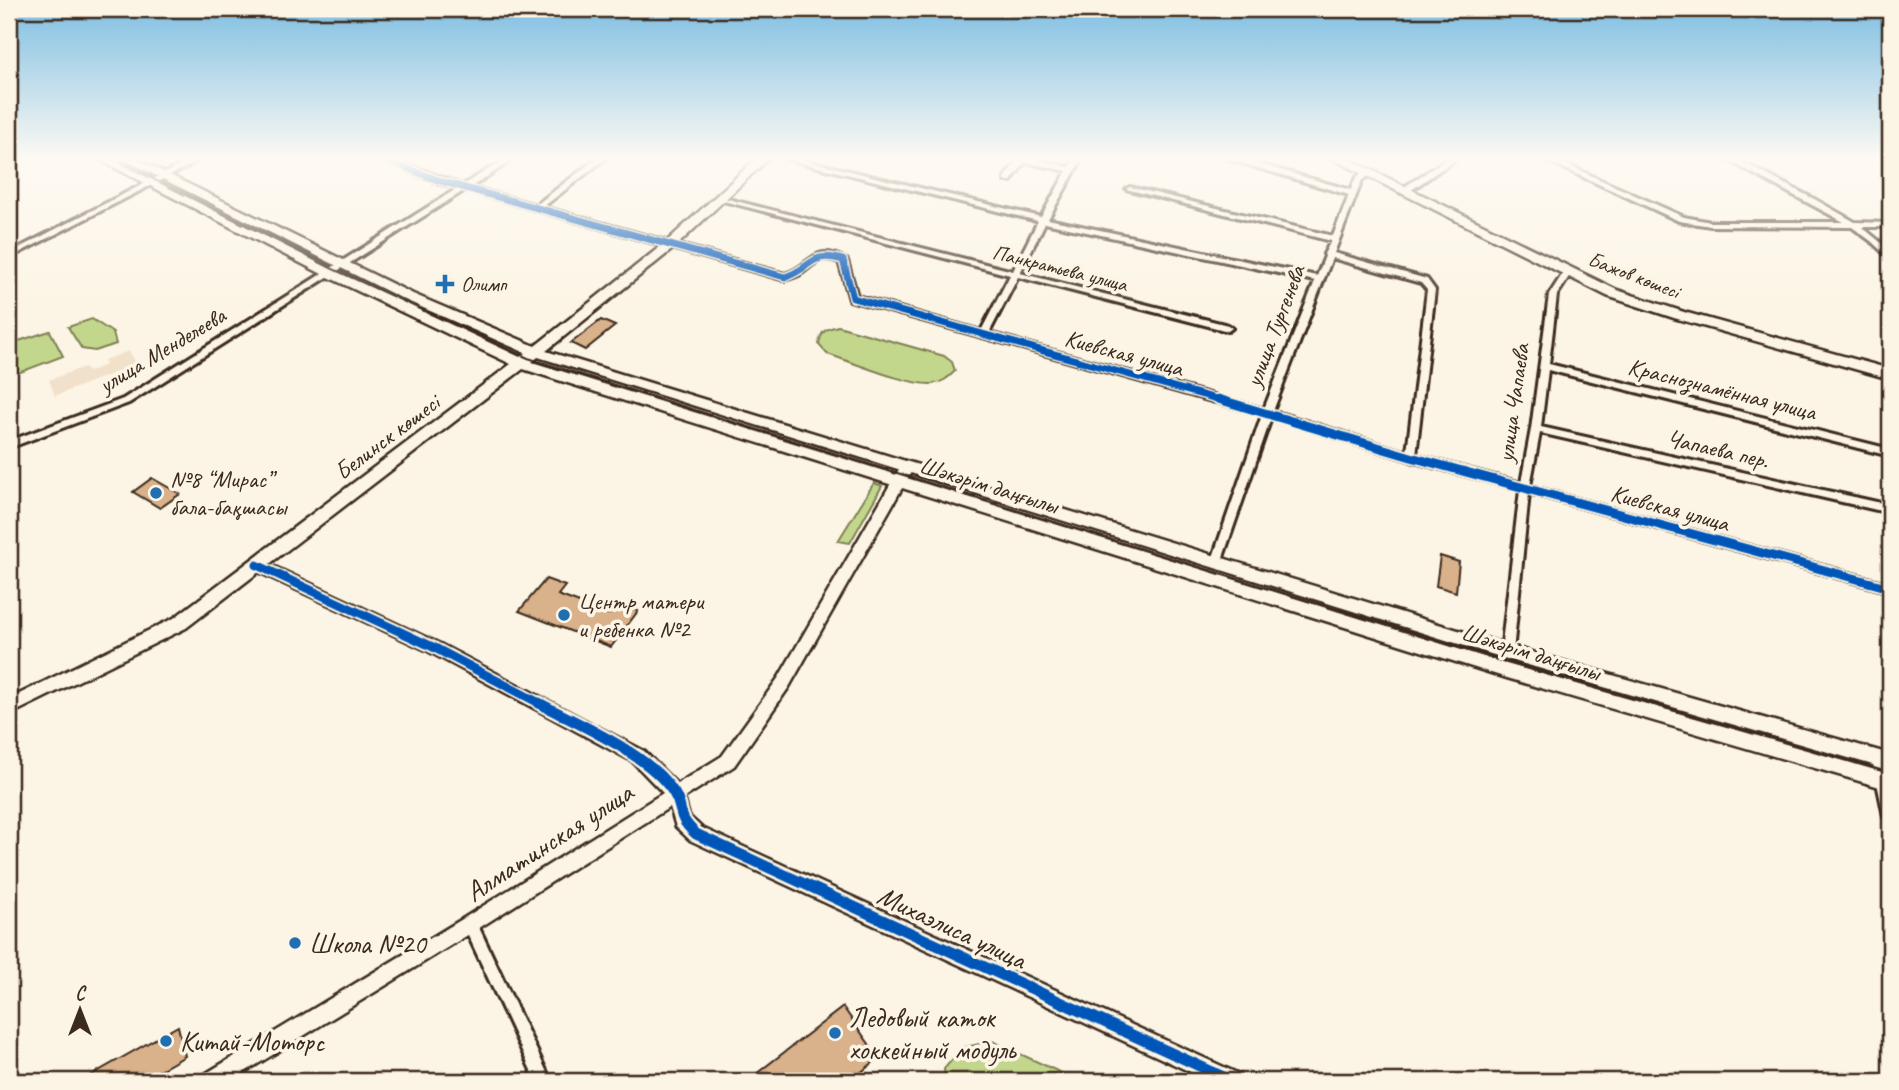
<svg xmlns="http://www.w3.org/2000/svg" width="1899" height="1090" font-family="Caveat,sans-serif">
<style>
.built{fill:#f2e1ca}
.green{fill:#c3d78c;stroke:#7f8055;stroke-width:2}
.building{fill:#d9b18a;stroke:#3b2a1e;stroke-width:2}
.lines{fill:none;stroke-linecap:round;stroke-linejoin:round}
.minor-casing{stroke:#3b2a1e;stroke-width:6}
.tertiary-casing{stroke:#3b2a1e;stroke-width:5}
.secondary-casing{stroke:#3b2a1e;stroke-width:5}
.primary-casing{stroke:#3b2a1e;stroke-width:5}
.minor{fill:#fcf5e5;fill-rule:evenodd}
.tertiary{fill:#fcf5e5;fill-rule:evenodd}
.secondary{fill:#fcf5e5;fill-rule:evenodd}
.primary{fill:#fcf5e5;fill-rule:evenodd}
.tram-far1{stroke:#3b2a1e;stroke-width:2}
.tram{stroke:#3b2a1e;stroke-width:2.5}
.cycleway-far2-casing{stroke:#fcf5e5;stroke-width:10}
.cycleway-far1-casing{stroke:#fcf5e5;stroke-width:13}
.cycleway-casing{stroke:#fcf5e5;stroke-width:16}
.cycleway-far2{stroke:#0057b8;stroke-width:7}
.cycleway-far1{stroke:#0057b8;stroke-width:9}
.cycleway{stroke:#0057b8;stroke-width:11}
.poi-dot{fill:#1f6fb2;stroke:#fcf5e5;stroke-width:2.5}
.labels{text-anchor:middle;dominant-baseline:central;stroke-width:7;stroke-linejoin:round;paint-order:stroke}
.far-street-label{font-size:21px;fill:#3b2a1e;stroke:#fcf5e5}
.far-poi-label{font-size:21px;fill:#3b2a1e;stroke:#fcf5e5;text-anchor:start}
.street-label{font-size:24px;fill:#3b2a1e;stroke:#fcf5e5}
.poi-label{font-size:24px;fill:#3b2a1e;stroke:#fcf5e5;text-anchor:start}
.near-street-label{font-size:28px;fill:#3b2a1e;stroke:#fcf5e5}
.near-poi-label{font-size:28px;fill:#3b2a1e;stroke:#fcf5e5;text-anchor:start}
</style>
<rect width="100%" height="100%" fill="#fcf5e5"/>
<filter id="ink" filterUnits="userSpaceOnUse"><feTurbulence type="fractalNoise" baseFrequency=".0143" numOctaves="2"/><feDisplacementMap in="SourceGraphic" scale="14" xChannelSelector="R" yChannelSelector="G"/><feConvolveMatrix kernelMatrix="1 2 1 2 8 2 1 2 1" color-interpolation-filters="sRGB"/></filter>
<g filter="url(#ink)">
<!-- built -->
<polygon class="built" points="129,351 137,364 55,396 49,380 84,367 88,372 105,365 104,360"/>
<!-- green -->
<g class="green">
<polygon points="92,319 113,333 116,344 95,351 82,349 68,327"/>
<path d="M838 326 944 356 952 362 955 371C948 378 942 383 932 384 906 385 853 362 827 354L819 345C820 331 826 329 838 326Z"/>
<polygon points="50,331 63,356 18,373 9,353 9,344"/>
<polygon points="874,483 882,486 850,543 838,541"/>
<polygon points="992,1041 1079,1081 945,1081 944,1069 962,1048"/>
</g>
<!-- building -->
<g class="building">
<polygon points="601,320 615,326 585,350 571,343"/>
<polygon points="152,478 180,494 160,508 133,492"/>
<polygon points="1440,556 1459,562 1456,592 1436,586"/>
<polygon points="546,579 565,586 558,595 609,614 617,604 638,611 611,647 519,611"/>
<polygon points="843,1007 879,1058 850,1081 747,1081"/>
<polygon points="178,1026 185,1056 141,1081 81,1081"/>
</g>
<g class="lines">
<!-- minor casing -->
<g class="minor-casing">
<g id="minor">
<polygon points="192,159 202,159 9,258 9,253"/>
<path d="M380 159C403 159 439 178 463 185L505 159H514L471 187 536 205 596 159H605L543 207 785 274C811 267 813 240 847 260L857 296 981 331 1010 275 716 199 720 197 1013 271 1038 221 786 159H800L1041 217 1067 171 1025 162 1011 181H1005V177L1018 159H1033L1070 167 1074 159H1082L1048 219 1317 276 1325 256 1324 254 1331 241 1126 189 1130 187 1333 236 1349 195 1228 159H1241L1351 190C1354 181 1358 171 1370 171V175L1362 180 1334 253 1427 279 1435 290 1416 455 1521 483 1531 429 1549 295 1565 270H1571L1572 272 1557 295 1549 364 1890 449V456L1548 370 1541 427 1890 505V513L1540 433 1530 486 1890 584V592L1529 493 1513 652 1511 655 1507 657 1503 655 1501 652 1520 490 1411 461 1271 418 1221 563 1220 566H1212L1211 563 1262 415 850 300 839 262C818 255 818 262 802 273 797 277 791 278 785 280L465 190 129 403 9 448V441L123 399 458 188 437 183ZM1045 223 1315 281 1264 409 989 333 1018 277 1228 331 1232 328 1228 325 1020 273ZM1332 258 1421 283 1427 290 1407 452 1273 411Z"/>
<polygon points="1447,159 1456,159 1407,193 1401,193 1401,189"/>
<polygon points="1544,159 1554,159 1684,217 1711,222 1844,222 1726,159 1736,159 1816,200 1855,222 1890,223 1890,227 1862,227 1890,250 1890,256 1887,256 1871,241 1852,227 1711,226 1679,221"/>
<polygon points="1878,753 1882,755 1884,759 1890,788 1890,822 1886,820 1884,816 1872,759 1874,755"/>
<polygon points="470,917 475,919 551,1081 536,1081 463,924 465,919"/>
</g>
</g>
<!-- tertiary casing -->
<g class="tertiary-casing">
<polygon id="tertiary" points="907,462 914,467 789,687 734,766 684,798 689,816 702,828 1239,1074 1242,1081 1210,1081 690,840 676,827 670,807 476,930 230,1081 202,1081 205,1074 464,918 663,793 632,761 428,651 252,569 250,565 252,561 262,561 438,643 644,751 677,784 722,756 779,677 902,464"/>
</g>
<!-- secondary casing -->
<g class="secondary-casing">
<polygon id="secondary" points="98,159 112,159 332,269 520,357 526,353 405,300 123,159 137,159 413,294 535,346 666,242 756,159 768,159 674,248 546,351 1507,645 1890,754 1890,770 1507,659 538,357 532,362 1507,664 1890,773 1890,790 1507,678 523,369 186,628 9,715 9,699 174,618 511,364 324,275"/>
</g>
<!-- primary casing -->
<g class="primary-casing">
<polygon id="primary" points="1333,159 1349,159 1617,290 1684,312 1890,369 1890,379 1674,318 1607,296"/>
</g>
<!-- minor -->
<use href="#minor" class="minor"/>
<!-- tertiary -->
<use href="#tertiary" class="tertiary"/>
<!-- secondary -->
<use href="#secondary" class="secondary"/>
<!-- primary -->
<use href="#primary" class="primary"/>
<!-- tram-far1 -->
<polyline class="tram-far1" points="113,159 333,269 528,358 1507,663 1654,705"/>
<!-- tram -->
<polyline class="tram" points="1648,703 1890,773"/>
<!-- cycleway-far2 casing -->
<g class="cycleway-far2-casing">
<path id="cycleway-far2" d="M384 159 440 181 785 277C812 269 810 250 843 260L853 298 1224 401"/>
</g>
<!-- cycleway-far1 casing -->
<g class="cycleway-far1-casing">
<g id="cycleway-far1">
<polyline points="1218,399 1411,457 1890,588"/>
<polyline points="257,565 433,647 543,705"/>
</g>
</g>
<!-- cycleway casing -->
<g class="cycleway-casing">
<path id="cycleway" d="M539 703C579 725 650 754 674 793 685 811 675 815 696 834L1232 1081"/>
</g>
<!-- cycleway-far2 -->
<use href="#cycleway-far2" class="cycleway-far2"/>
<!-- cycleway-far1 -->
<use href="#cycleway-far1" class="cycleway-far1"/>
<!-- cycleway -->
<use href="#cycleway" class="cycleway"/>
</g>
</g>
<!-- sky -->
<linearGradient id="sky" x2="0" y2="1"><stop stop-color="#7dbee2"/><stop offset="0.51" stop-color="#fefaf3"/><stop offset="1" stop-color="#fefaf3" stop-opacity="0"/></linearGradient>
<rect width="1899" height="312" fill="url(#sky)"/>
<!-- markers -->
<g class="poi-dot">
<path d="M441.5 273.5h7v7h7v7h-7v7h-7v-7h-7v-7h7z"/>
<circle cx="156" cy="493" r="7"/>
<circle cx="564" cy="615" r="7"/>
<circle cx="295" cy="943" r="7"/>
<circle cx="835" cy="1033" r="7"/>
<circle cx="166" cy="1041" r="7"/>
</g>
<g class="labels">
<!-- far-street labels -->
<g class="far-street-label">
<text transform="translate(1060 268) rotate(14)">Панкратьева улица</text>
<text transform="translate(1634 275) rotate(21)">Бажов көшесі</text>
</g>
<!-- far-poi labels -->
<g class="far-poi-label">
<text x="461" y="284">Олимп</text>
</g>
<!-- street labels -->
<g class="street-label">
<text transform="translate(1275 326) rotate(-69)">улица Тургенева</text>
<text transform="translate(162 350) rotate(-31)">улица Менделеева</text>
<text transform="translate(1124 353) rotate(15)">Киевская улица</text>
<text transform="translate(1722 389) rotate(14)">Краснознамённая улица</text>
<text transform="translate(1513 403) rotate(-82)">улица Чапаева</text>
<text transform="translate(387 437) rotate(-37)">Белинск көшесі</text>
<text transform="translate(1718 449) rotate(13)">Чапаева пер.</text>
<text transform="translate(989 485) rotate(17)">Шәкәрім даңғылы</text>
<text transform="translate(1670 508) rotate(15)">Киевская улица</text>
<text transform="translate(1531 652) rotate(17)">Шәкәрім даңғылы</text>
</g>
<!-- poi labels -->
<g class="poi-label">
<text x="170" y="479">№8 “Мирас”<tspan x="170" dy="28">бала-бақшасы</tspan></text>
<text x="578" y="601">Центр матери<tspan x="578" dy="28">и ребенка №2</tspan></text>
</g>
<!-- near-street labels -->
<g class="near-street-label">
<text transform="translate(549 842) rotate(-33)">Алматинская улица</text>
<text transform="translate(952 927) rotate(25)">Михаэлиса улица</text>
</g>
<!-- near-poi labels -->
<g class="near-poi-label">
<text x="309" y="943">Школа №20</text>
<text x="849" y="1017">Ледовый каток<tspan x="849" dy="32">хоккейный модуль</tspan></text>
<text x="180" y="1041">Китай-Моторс</text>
</g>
</g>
<!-- margin -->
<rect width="1899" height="1090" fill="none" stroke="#fcf5e5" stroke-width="35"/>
<rect x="18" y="18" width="1864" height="1055" fill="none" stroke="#3b2a1e" stroke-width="2.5" filter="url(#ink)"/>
<!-- north arrow -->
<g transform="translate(80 1010)" stroke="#fcf5e5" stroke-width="5" paint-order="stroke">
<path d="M0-5L12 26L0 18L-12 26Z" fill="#3b2a1e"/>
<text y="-10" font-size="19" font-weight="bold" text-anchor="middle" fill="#3b2a1e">С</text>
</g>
</svg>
